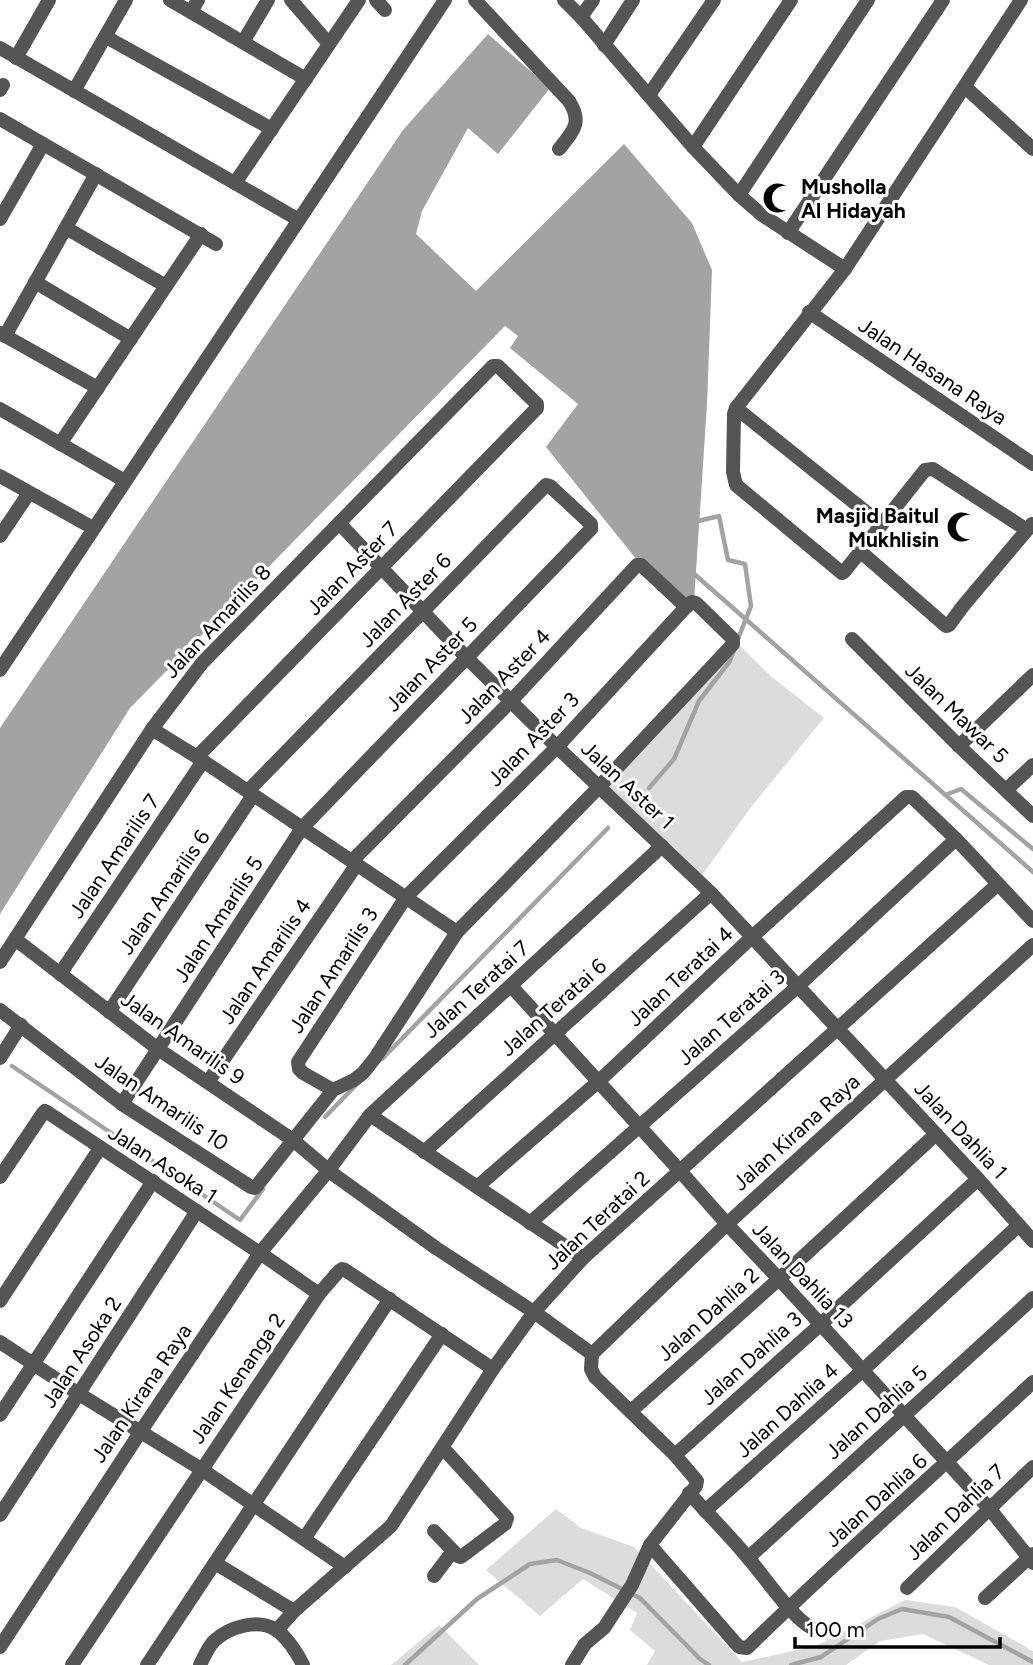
<svg xmlns="http://www.w3.org/2000/svg" width="1033" height="1665" font-family="Figtree,sans-serif">
<style>
.green{fill:#dcdcdc}
.water{fill:#a3a3a3}
.lines{fill:none;stroke-linecap:round;stroke-linejoin:round}
.stream{stroke:#a3a3a3;stroke-width:4.5}
.minor{stroke:#555;stroke-width:14}
.labels{text-anchor:middle;dominant-baseline:central;stroke-width:6;stroke-linejoin:round;paint-order:stroke}
.poi-label{font-size:21px;font-weight:bold;fill:#000;stroke:#fff;text-anchor:start}
.street-label{font-size:21px;fill:#000;stroke:#fff}
</style>
<rect width="100%" height="100%" fill="#fff"/>
<!-- green -->
<g class="green">
<polygon points="733,639 772,677 824,718 751,807 698,881 599,787"/>
<polygon points="556,1509 581,1528 634,1547 742,1662 816,1646 905,1600 955,1607 1033,1651 1033,1665 989,1665 923,1634 880,1641 846,1665 647,1665 655,1651 630,1630 637,1613 583,1579 540,1616 486,1570"/>
<polygon points="439,1625 479,1665 391,1665"/>
</g>
<!-- water -->
<polygon class="water" points="488,34 550,88 498,154 468,128 422,211 416,234 476,291 624,144 692,223 712,270 707,404 694,602 692,602 641,565 546,447 578,404 510,348 518,336 505,326 130,708 0,914 0,728 403,130"/>
<g class="lines">
<!-- stream -->
<g class="stream">
<polyline points="694,522 719,516 728,560 745,564 751,606 738,639"/>
<polyline points="692,572 1033,872"/>
<polyline points="649,788 674,759 699,701 730,661 734,650"/>
<polyline points="945,795 961,789 1033,849"/>
<polyline points="382,1059 608,828"/>
<polyline points="12,1066 240,1220 263,1189"/>
<polyline points="325,1117 356,1085"/>
<polyline points="405,1665 477,1599 530,1564 557,1560 590,1573 640,1598 700,1659 709,1665"/>
<polyline points="791,1665 821,1657 878,1619 902,1609 949,1617 1033,1662"/>
</g>
<!-- minor -->
<g class="minor">
<polyline points="170,0 306,79"/>
<polyline points="291,0 329,44"/>
<polyline points="376,0 385,10"/>
<path d="M475 0 569 101C583 123 573 131 559 149"/>
<polyline points="564,0 581,17 693,147 739,195 762,215 845,269"/>
<polyline points="1021,0 845,269 736,408 734,414 733,472 736,485 842,573 844,572 925,470 933,469 1027,530"/>
<polyline points="191,12 198,0"/>
<polyline points="581,17 593,0"/>
<polyline points="106,37 272,129"/>
<polyline points="243,42 268,0"/>
<polyline points="604,45 633,0"/>
<polyline points="0,48 299,220"/>
<polyline points="16,58 49,0"/>
<polyline points="965,87 1033,149"/>
<polyline points="0,90 3,85"/>
<polyline points="74,91 126,0"/>
<polyline points="649,95 714,0"/>
<polyline points="0,119 216,244"/>
<polyline points="693,147 791,0"/>
<polyline points="235,183 359,0"/>
<polyline points="739,195 868,0"/>
<polyline points="0,219 43,144"/>
<polyline points="66,228 166,286"/>
<polyline points="788,233 943,0"/>
<polyline points="35,282 131,339"/>
<polyline points="809,312 1033,464"/>
<polyline points="0,333 98,388"/>
<polyline points="5,336 96,174"/>
<polyline points="736,408 881,524"/>
<polyline points="0,409 125,481"/>
<polyline points="60,444 201,234"/>
<polyline points="0,476 93,528"/>
<polyline points="339,523 466,657 557,747 711,893 978,1179 1033,1241"/>
<polyline points="0,536 29,493"/>
<polyline points="861,552 946,626 949,625 963,606 1032,524"/>
<polyline points="852,639 959,746 1033,816"/>
<polyline points="0,670 445,0"/>
<polyline points="152,729 197,757 457,932"/>
<polyline points="959,746 1033,675"/>
<polyline points="1006,790 1033,765"/>
<polyline points="352,861 511,701 637,565 641,565 686,607"/>
<polyline points="15,939 158,1049 293,1140 333,1174 436,1248 534,1312 592,1354"/>
<polyline points="0,962 152,729 202,663 493,366 498,366 537,404 537,408 197,757"/>
<polyline points="60,974 203,761"/>
<polyline points="511,986 680,1171 727,1224 779,1279 989,1508 1033,1563"/>
<polyline points="0,1010 122,1104 251,1187 255,1188 333,1090 354,1080 363,1073 375,1058 457,932 599,787 733,644 733,639 696,603 692,602 686,607 557,747 406,897 298,1062 299,1069 303,1073 333,1090"/>
<polyline points="109,1012 253,795"/>
<polyline points="0,1058 21,1025"/>
<polyline points="208,1082 357,864"/>
<polyline points="122,1104 302,828 591,529 591,524 550,486 546,485 248,791"/>
<polyline points="370,1115 583,1258"/>
<polyline points="424,1152 711,893"/>
<polyline points="0,1177 43,1113 45,1111 47,1112 260,1253 319,1294"/>
<polyline points="477,1187 599,1081 752,937 906,797 912,797 956,839 1033,921"/>
<polyline points="530,1223 797,987 956,839"/>
<polyline points="0,1301 100,1148"/>
<polyline points="0,1342 79,1394 201,1469 345,1567"/>
<polyline points="592,1354 727,1224 1033,945"/>
<polyline points="631,1411 779,1279 936,1134"/>
<polyline points="0,1415 153,1181"/>
<polyline points="675,1455 821,1324 978,1179"/>
<path d="M689 1493C709 1515 730 1536 749 1559 764 1576 793 1619 812 1628"/>
<polyline points="705,1511 863,1370 1019,1225"/>
<polyline points="0,1515 197,1211"/>
<polyline points="434,1531 458,1556 461,1557 505,1524 507,1518 443,1448"/>
<polyline points="304,1539 442,1334"/>
<path d="M650 1545 739 1647 747 1648C840 1557 938 1471 1033 1382"/>
<polyline points="748,1558 1033,1298"/>
<polyline points="215,1563 294,1611"/>
<polyline points="434,1576 453,1551"/>
<polyline points="907,1588 1033,1467"/>
<polyline points="985,1598 1033,1554"/>
<polyline points="277,1630 294,1611 391,1526 493,1369 534,1312 583,1258 998,884"/>
<polyline points="0,1647 141,1431 260,1253 328,1171 370,1115 662,846"/>
<polyline points="72,1665 319,1294 339,1271 342,1269 345,1270 493,1369"/>
<polyline points="147,1665 390,1299"/>
<path d="M200 1665C204 1657 208 1647 214 1641 229 1627 258 1618 276 1630 286 1636 298 1654 303 1665"/>
<polyline points="572,1665 585,1644 604,1628 632,1585 650,1545 696,1486 697,1481 675,1455 595,1377 591,1369 592,1354"/>
</g>
</g>
<!-- icons -->
<defs>
<g id="mosque-bare" transform="scale(2.415)"><path d="M3.5-4.9A6 6 0 1 0 3.5 4.9A5 5 0 1 1 3.5-4.9Z" fill="#000" stroke="#fff" stroke-width="2.5" paint-order="stroke"/></g>
</defs>
<g fill-rule="evenodd">
<use href="#mosque-bare" x="778" y="198"/>
<use href="#mosque-bare" x="962" y="527"/>
</g>
<g class="labels">
<!-- poi labels -->
<g class="poi-label">
<text x="801" y="186">Musholla<tspan x="801" dy="24">Al Hidayah</tspan></text>
<text x="939" y="515" text-anchor="end">Masjid Baitul<tspan x="939" dy="24">Mukhlisin</tspan></text>
</g>
<!-- street labels -->
<g class="street-label">
<text transform="translate(933 371) rotate(34)">Jalan Hasana Raya</text>
<text transform="translate(352 568) rotate(-46)">Jalan Aster 7</text>
<text transform="translate(405 600) rotate(-46)">Jalan Aster 6</text>
<text transform="translate(217 621) rotate(-47)">Jalan Amarilis 8</text>
<text transform="translate(431 664) rotate(-46)">Jalan Aster 5</text>
<text transform="translate(504 676) rotate(-46)">Jalan Aster 4</text>
<text transform="translate(957 713) rotate(44)">Jalan Mawar 5</text>
<text transform="translate(533 739) rotate(-46)">Jalan Aster 3</text>
<text transform="translate(628 785) rotate(43)">Jalan Aster 1</text>
<text transform="translate(114 856) rotate(-56)">Jalan Amarilis 7</text>
<text transform="translate(164 892) rotate(-56)">Jalan Amarilis 6</text>
<text transform="translate(218 919) rotate(-57)">Jalan Amarilis 5</text>
<text transform="translate(265 961) rotate(-56)">Jalan Amarilis 4</text>
<text transform="translate(333 970) rotate(-57)">Jalan Amarilis 3</text>
<text transform="translate(680 976) rotate(-43)">Jalan Teratai 4</text>
<text transform="translate(476 989) rotate(-42)">Jalan Teratai 7</text>
<text transform="translate(553 1007) rotate(-42)">Jalan Teratai 6</text>
<text transform="translate(731 1017) rotate(-41)">Jalan Teratai 3</text>
<text transform="translate(183 1038) rotate(35)">Jalan Amarilis 9</text>
<text transform="translate(162 1102) rotate(34)">Jalan Amarilis 10</text>
<text transform="translate(961 1130) rotate(47)">Jalan Dahlia 1</text>
<text transform="translate(796 1132) rotate(-42)">Jalan Kirana Raya</text>
<text transform="translate(163 1164) rotate(33)">Jalan Asoka 1</text>
<text transform="translate(597 1220) rotate(-43)">Jalan Teratai 2</text>
<text transform="translate(803 1275) rotate(47)">Jalan Dahlia 13</text>
<text transform="translate(708 1314) rotate(-42)">Jalan Dahlia 2</text>
<text transform="translate(81 1352) rotate(-57)">Jalan Asoka 2</text>
<text transform="translate(751 1358) rotate(-42)">Jalan Dahlia 3</text>
<text transform="translate(237 1378) rotate(-56)">Jalan Kenanga 2</text>
<text transform="translate(141 1393) rotate(-56)">Jalan Kirana Raya</text>
<text transform="translate(787 1410) rotate(-42)">Jalan Dahlia 4</text>
<text transform="translate(876 1412) rotate(-42)">Jalan Dahlia 5</text>
<text transform="translate(876 1500) rotate(-42)">Jalan Dahlia 6</text>
<text transform="translate(955 1512) rotate(-44)">Jalan Dahlia 7</text>
</g>
</g>
<!-- scale -->
<path d="M795 1637v10h205v-10" fill="none" stroke="#000000" stroke-width="3.5"/>
<text x="806" y="1637" font-size="21" fill="#000000" stroke="#ffffff" stroke-width="5" paint-order="stroke">100 m</text>
</svg>
